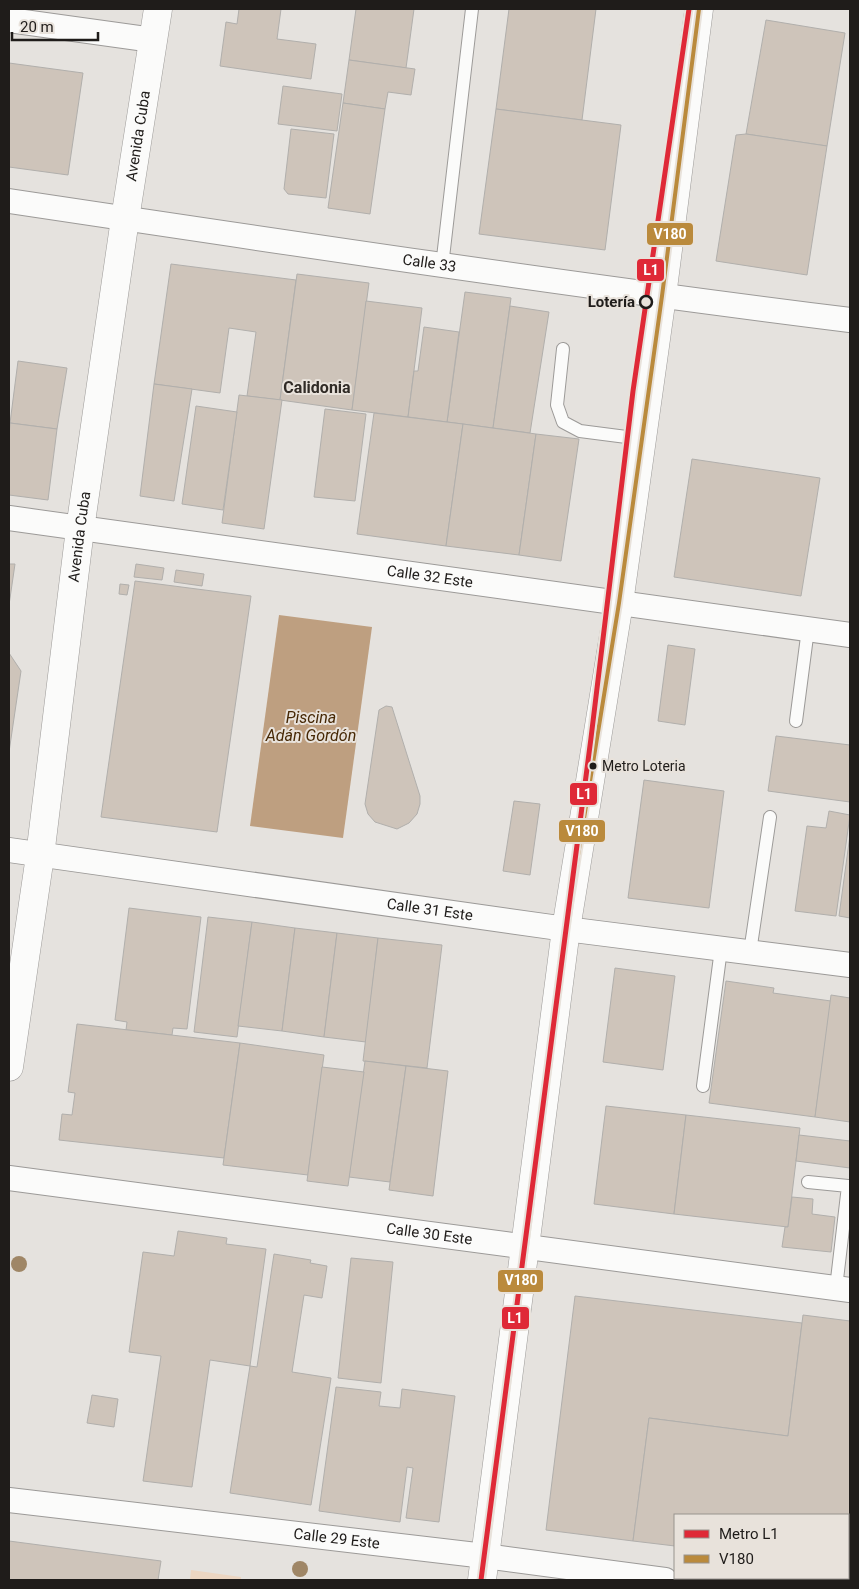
<svg xmlns="http://www.w3.org/2000/svg" width="859" height="1589" font-family="Roboto,sans-serif">
<style>
.green{fill:#ecd6c2}
.water{fill:#be9f80}
.building{fill:#cec4ba;stroke:#b1afac}
.lines{fill:none;stroke-linecap:round;stroke-linejoin:round}
.service-casing{stroke:#9c9a98;stroke-width:14}
.minor-casing{stroke:#9c9a98;stroke-width:26}
.tertiary-casing{stroke:#9c9a98;stroke-width:29}
.service{stroke:#fbfbfa;stroke-width:12}
.minor{stroke:#fbfbfa;stroke-width:24}
.tertiary{stroke:#fbfbfa;stroke-width:28}
.bus-1-casing{stroke:#e8e2db;stroke-width:8}
.bus-1{stroke:#ba8a3c;stroke-width:4}
.metro-1-casing{stroke:#e8e2db;stroke-width:9}
.metro-1{stroke:#df2937;stroke-width:5}
.tree{fill:#9f8666}
.stop-dot{fill:#e8e2db;stroke:#1f1c1a;stroke-width:2.5}
.bus-dot{fill:#1f1c1a;stroke:#e8e2db;stroke-width:2}
.labels{text-anchor:middle;dominant-baseline:central;stroke-width:4;stroke-linejoin:round;paint-order:stroke}
.bus-label{font-size:14px;fill:#1f1c1a;stroke:#e8e2db;text-anchor:start}
.street-label{font-size:15px;fill:#1f1c1a;stroke:#e8e2db}
.stop-label{font-size:15px;font-weight:bold;fill:#1f1c1a;stroke:#e8e2db;text-anchor:end}
.neighbourhood-label{font-size:16px;font-weight:bold;fill:#302b26;stroke:#e8e2db}
.water-label{font-size:16px;font-style:italic;fill:#462805;stroke:#e8e2db}
.line-badge{stroke:#e8e2db;stroke-width:2}
.badge-label{font-size:14px;text-anchor:middle;font-weight:bold;fill:#fff}
</style>
<rect width="100%" height="100%" fill="#e5e2de"/>
<!-- green -->
<polygon class="green" points="191,1570 241,1577 241,1580 190,1580"/>
<!-- water -->
<polygon class="water" points="279,615 372,627 343,838 250,826"/>
<!-- building -->
<g class="building">
<polygon points="239,9 281,9 277,39 316,44 311,79 220,66 226,22 237,24"/>
<polygon points="356,9 414,9 406,68 349,60"/>
<polygon points="509,9 596,9 582,120 496,109"/>
<polygon points="766,20 845,33 827,146 746,134"/>
<polygon points="349,60 415,69 411,95 388,92 385,109 343,103"/>
<polygon points="9,63 83,73 68,175 9,167"/>
<polygon points="283,86 342,94 337,131 278,124"/>
<polygon points="343,103 385,109 370,214 328,208"/>
<polygon points="496,109 621,125 605,250 479,234"/>
<polygon points="291,129 334,134 326,198 288,194 284,189"/>
<polygon points="746,134 827,146 807,275 716,261 736,135"/>
<polygon points="171,264 296,280 280,400 247,396 256,332 229,328 220,393 154,384"/>
<polygon points="297,274 369,283 352,410 280,400"/>
<polygon points="465,292 511,298 493,428 447,422"/>
<polygon points="366,301 422,308 408,417 352,410"/>
<polygon points="510,306 549,312 530,433 493,428"/>
<polygon points="424,327 459,332 447,422 408,417 414,371 418,371"/>
<polygon points="18,361 67,368 57,429 10,423"/>
<polygon points="154,384 192,389 174,501 140,496"/>
<polygon points="239,395 282,400 264,529 222,523"/>
<polygon points="196,406 237,412 223,510 182,504"/>
<polygon points="325,409 366,414 355,501 314,497"/>
<polygon points="374,413 463,424 446,546 357,534"/>
<polygon points="10,423 57,429 48,500 9,495 9,438"/>
<polygon points="463,424 536,434 519,555 446,546"/>
<polygon points="536,434 579,439 561,561 519,555"/>
<polygon points="692,459 820,478 801,596 674,577"/>
<polygon points="9,564 15,564 9,605"/>
<polygon points="136,564 164,568 162,580 134,577"/>
<polygon points="176,570 204,574 202,586 174,582"/>
<polygon points="135,581 251,596 217,832 101,817"/>
<polygon points="120,584 129,585 127,595 119,594"/>
<polygon points="668,645 695,649 685,725 658,721"/>
<polygon points="9,653 21,671 9,752"/>
<polygon points="386,706 392,707 420,796 420,804 417,814 409,823 397,829 375,822 368,814 365,804 379,710"/>
<polygon points="776,736 850,745 850,802 768,791"/>
<polygon points="644,780 724,791 709,908 628,898"/>
<polygon points="514,801 540,804 530,875 503,871"/>
<polygon points="829,811 850,815 836,916 795,911 807,826 826,828"/>
<polygon points="850,835 850,918 839,916"/>
<polygon points="129,908 201,917 187,1029 173,1028 172,1035 126,1030 127,1022 115,1020"/>
<polygon points="208,917 252,922 237,1037 194,1032"/>
<polygon points="252,922 295,928 282,1031 238,1026"/>
<polygon points="295,928 337,933 324,1037 282,1031"/>
<polygon points="337,933 378,938 366,1042 324,1037"/>
<polygon points="378,938 442,945 427,1068 363,1061"/>
<polygon points="615,968 675,976 663,1070 603,1062"/>
<polygon points="726,981 774,988 773,993 831,1001 815,1117 709,1103"/>
<polygon points="831,995 850,998 850,1122 815,1117"/>
<polygon points="77,1024 240,1043 224,1158 59,1140 62,1114 72,1115 75,1093 68,1092"/>
<polygon points="240,1043 324,1055 308,1175 223,1165"/>
<polygon points="365,1061 406,1066 390,1182 349,1177"/>
<polygon points="406,1066 448,1071 433,1196 389,1190"/>
<polygon points="322,1067 364,1072 348,1186 307,1181"/>
<polygon points="606,1106 686,1115 674,1214 594,1204"/>
<polygon points="686,1115 800,1128 788,1227 674,1214"/>
<polygon points="799,1135 850,1141 850,1168 796,1161"/>
<polygon points="792,1197 813,1199 812,1214 835,1217 831,1252 782,1247 785,1227 788,1227"/>
<polygon points="178,1231 227,1238 226,1244 266,1249 250,1366 210,1360 192,1487 143,1481 161,1356 129,1352 143,1252 174,1256"/>
<polygon points="274,1254 311,1260 310,1263 327,1266 322,1298 304,1295 292,1372 331,1378 311,1505 230,1493 250,1366 257,1367"/>
<polygon points="351,1258 393,1262 381,1383 338,1378"/>
<polygon points="575,1296 802,1323 788,1436 649,1418 633,1541 546,1530"/>
<polygon points="803,1315 850,1321 850,1568 848,1567 848,1515 675,1515 675,1546 633,1541 649,1418 788,1436"/>
<polygon points="336,1387 381,1392 379,1406 400,1408 402,1389 455,1396 439,1522 406,1518 413,1468 407,1467 400,1522 319,1511"/>
<polygon points="92,1395 118,1399 114,1427 87,1423"/>
<polygon points="9,1541 161,1561 158,1580 9,1580"/>
</g>
<g class="lines">
<!-- service casing -->
<g class="service-casing">
<g id="service">
<polyline points="442,266 472,9"/>
<polyline points="563,349 557,405 563,422 580,431 642,439"/>
<polyline points="796,721 808,629"/>
<polyline points="750,952 770,817"/>
<polyline points="703,1086 721,949"/>
<polyline points="808,1182 848,1186 836,1288"/>
</g>
</g>
<!-- minor casing -->
<g class="minor-casing">
<g id="minor">
<polyline points="9,20 153,40"/>
<path id="s1" d="M9 201C289 243 569 285 850 320"/>
<path id="s2" d="M9 518 850 635"/>
<path id="s3" d="M9 850 566 929 850 965"/>
<path id="s4" d="M9 1178 850 1290"/>
<path id="s5" d="M9 1500 485 1556 665 1580"/>
</g>
</g>
<!-- tertiary casing -->
<g class="tertiary-casing">
<g id="tertiary">
<path id="s6" d="M9 1067 40 856 80 529 125 219 158 9"/>
<polyline points="482,1580 566,929 619,603 662,296 699,9"/>
</g>
</g>
<!-- service -->
<use href="#service" class="service"/>
<!-- minor -->
<use href="#minor" class="minor"/>
<!-- tertiary -->
<use href="#tertiary" class="tertiary"/>
<!-- bus-1 casing -->
<g class="bus-1-casing">
<polyline id="bus-1" points="482,1580 566,929 619,603 662,296 699,9"/>
</g>
<!-- bus-1 -->
<use href="#bus-1" class="bus-1"/>
<!-- metro-1 casing -->
<g class="metro-1-casing">
<polyline id="metro-1" points="481,1580 591,738 633,391 689,9"/>
</g>
<!-- metro-1 -->
<use href="#metro-1" class="metro-1"/>
</g>
<!-- trees -->
<g class="tree">
<circle cx="19" cy="1264" r="8"/>
<circle cx="300" cy="1569" r="8"/>
</g>
<!-- markers -->
<circle class="stop-dot" cx="646" cy="302" r="6"/>
<circle class="bus-dot" cx="593" cy="766" r="4.5"/>
<g class="labels">
<!-- bus labels -->
<g class="bus-label">
<text x="602" y="766">Metro Loteria</text>
</g>
<!-- street labels -->
<g class="street-label">
<text stroke="none"><textPath href="#s6" startOffset="940">Avenida Cuba</textPath></text>
<text stroke="none"><textPath href="#s1" startOffset="425">Calle 33</textPath></text>
<text stroke="none"><textPath href="#s6" startOffset="535">Avenida Cuba</textPath></text>
<text stroke="none"><textPath href="#s2" startOffset="425">Calle 32 Este</textPath></text>
<text stroke="none"><textPath href="#s3" startOffset="425">Calle 31 Este</textPath></text>
<text stroke="none"><textPath href="#s4" startOffset="424">Calle 30 Este</textPath></text>
<text stroke="none"><textPath href="#s5" startOffset="330">Calle 29 Este</textPath></text>
</g>
<!-- stop labels -->
<g class="stop-label">
<text x="635" y="302">Lotería</text>
</g>
<!-- neighbourhood labels -->
<g class="neighbourhood-label">
<text x="317" y="387">Calidonia</text>
</g>
<!-- water labels -->
<g class="water-label">
<text x="311" y="717">Piscina<tspan x="311" dy="18">Adán Gordón</tspan></text>
</g>
</g>
<g class="line-badge">
<rect x="646" y="222" width="48" height="24" rx="5" fill="#ba8a3c"/>
<rect x="636" y="258" width="29" height="24" rx="5" fill="#df2937"/>
<rect x="569" y="782" width="29" height="24" rx="5" fill="#df2937"/>
<rect x="558" y="819" width="48" height="24" rx="5" fill="#ba8a3c"/>
<rect x="497" y="1269" width="47" height="24" rx="5" fill="#ba8a3c"/>
<rect x="501" y="1306" width="29" height="24" rx="5" fill="#df2937"/>
</g>
<g class="badge-label">
<text x="670" y="239">V180</text>
<text x="651" y="275">L1</text>
<text x="584" y="799">L1</text>
<text x="582" y="836">V180</text>
<text x="521" y="1285">V180</text>
<text x="515" y="1323">L1</text>
</g>
<!-- border -->
<rect width="859" height="1589" fill="none" stroke="#1f1c1a" stroke-width="20"/>
<!-- legend -->
<rect x="674" y="1514" width="175" height="65" fill="#e8e2db" stroke="#98938e"/>
<rect x="684" y="1530" width="25" height="8" fill="#df2937" stroke="#98938e"/>
<text x="719" y="1539" font-size="15" fill="#1f1c1a">Metro L1</text>
<rect x="684" y="1555" width="25" height="8" fill="#ba8a3c" stroke="#98938e"/>
<text x="719" y="1564" font-size="15" fill="#1f1c1a">V180</text>
<!-- scale -->
<path d="M12 32v8h86v-8" fill="none" stroke="#1f1c1a" stroke-width="2.5"/>
<text x="20" y="32" font-size="15" fill="#1f1c1a" stroke="#e8e2db" stroke-width="4" paint-order="stroke">20 m</text>
</svg>
